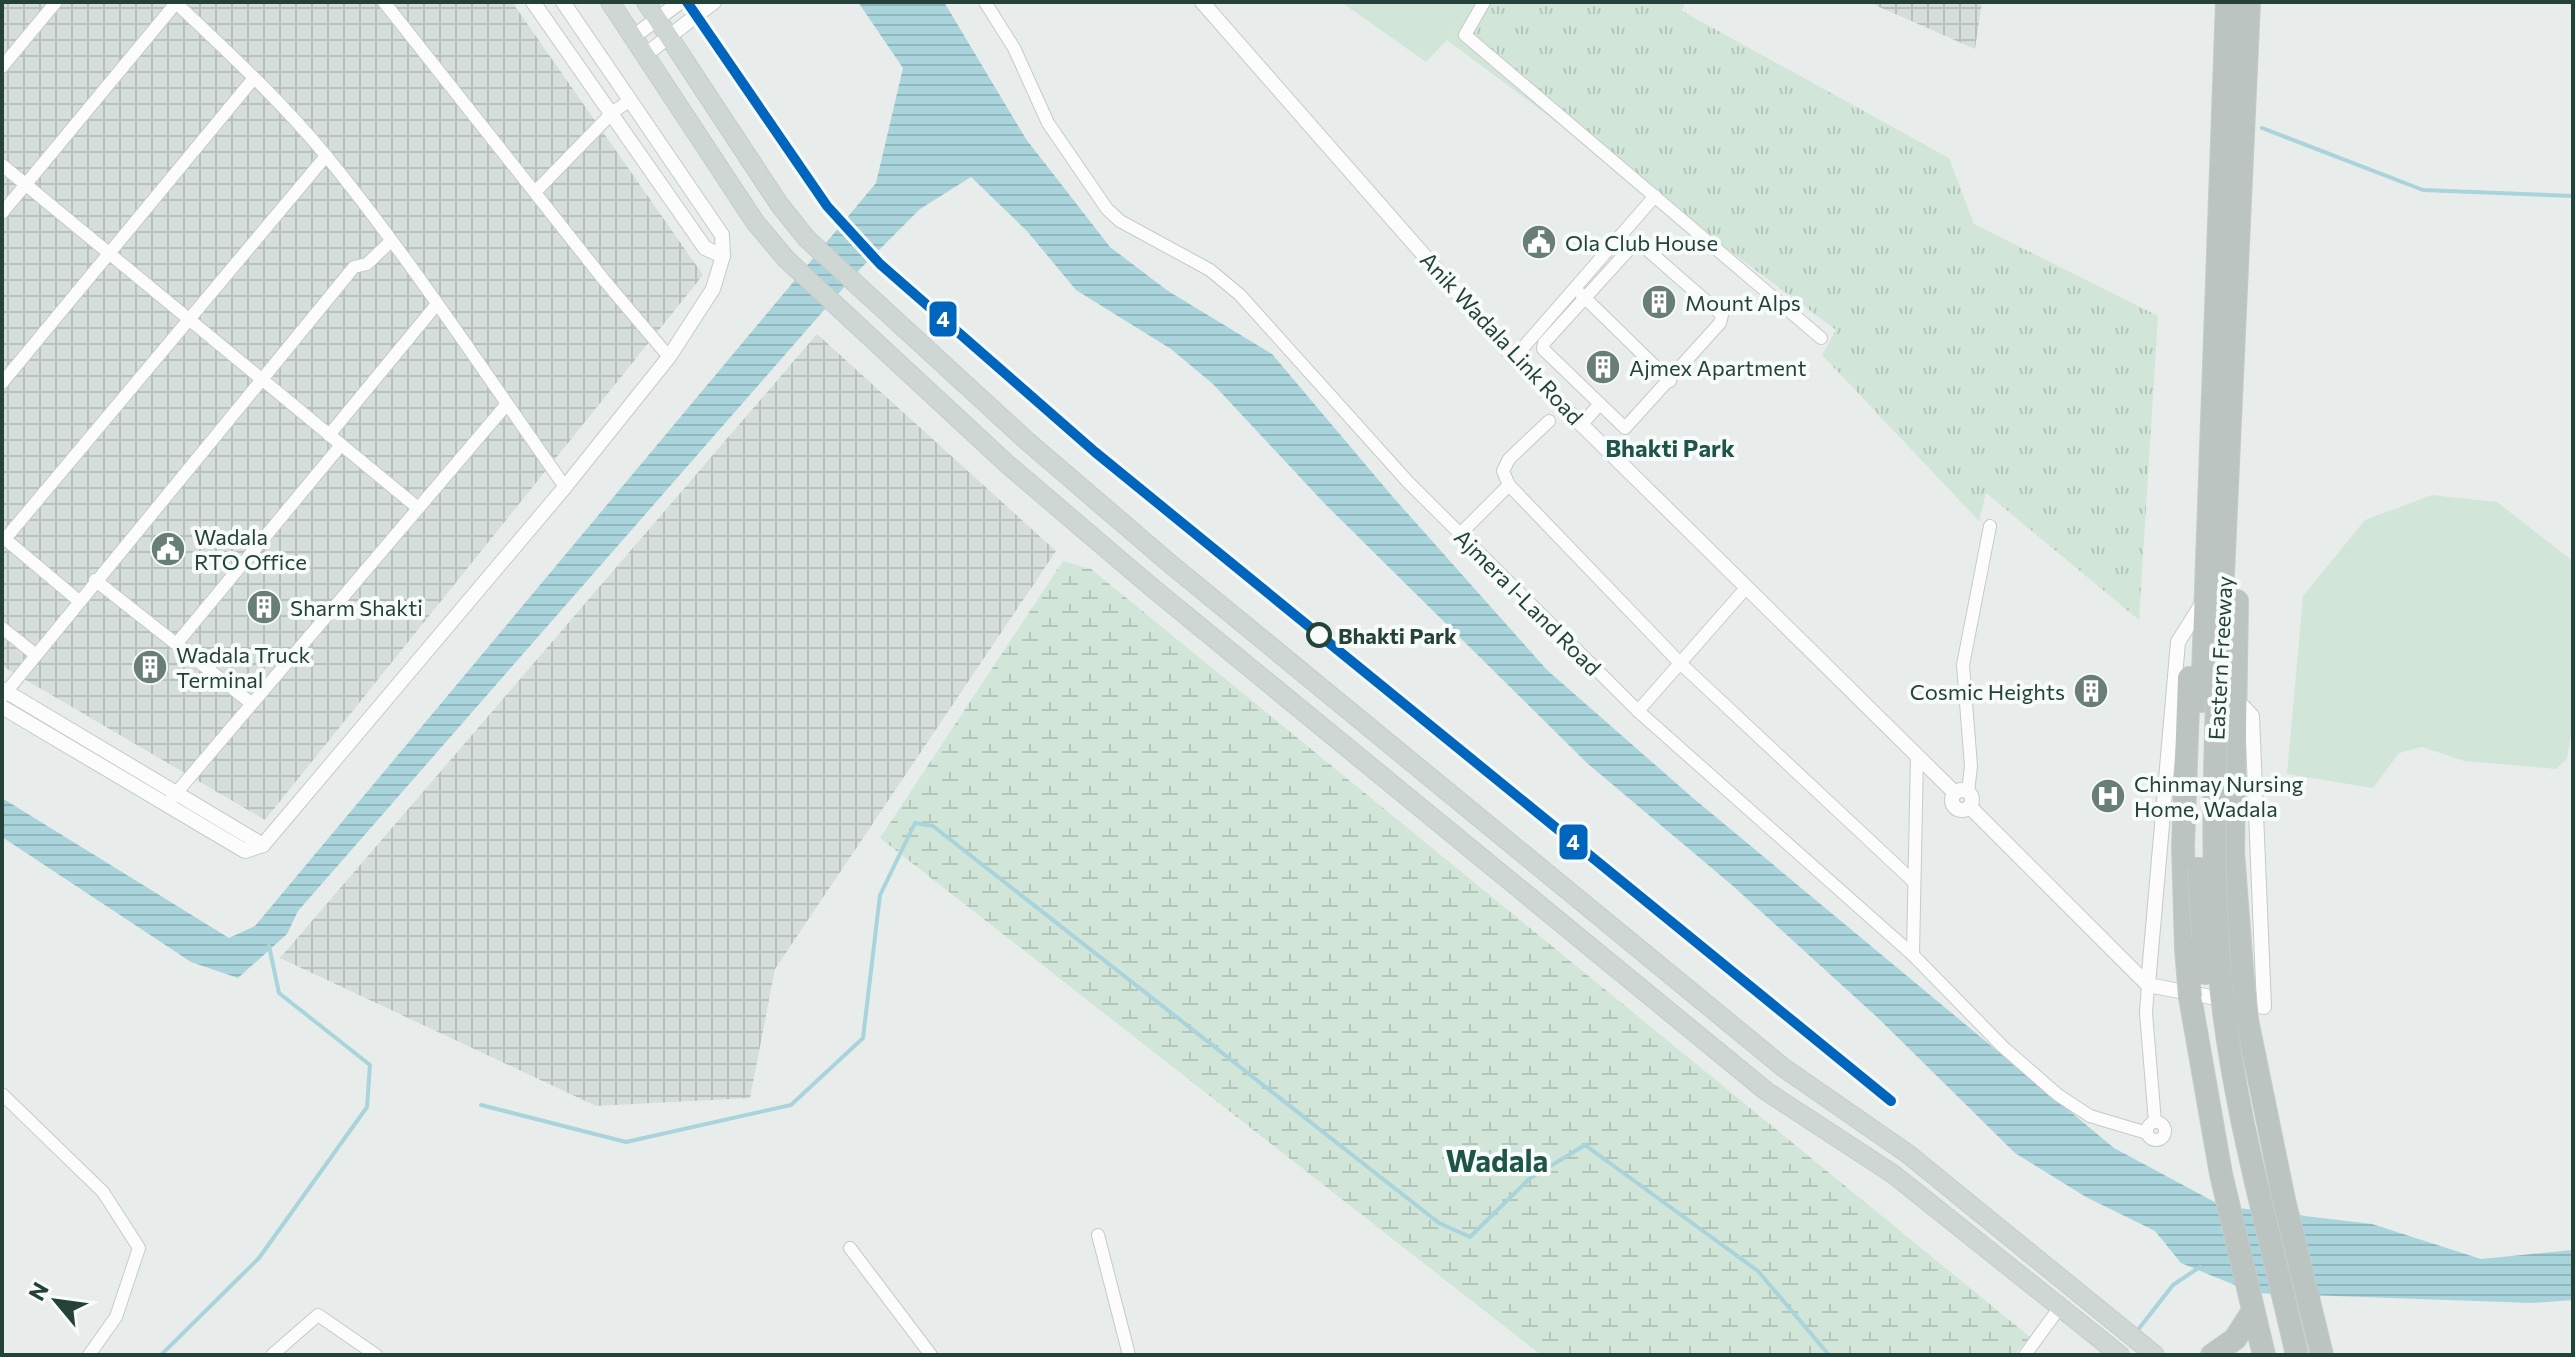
<svg xmlns="http://www.w3.org/2000/svg" width="2575" height="1357" font-family="Commissioner,sans-serif">
<style>
.industrial{fill:url(#industrial-grid)}
.grass{fill:url(#grass-tufts)}
.wetland{fill:url(#wetland-marsh)}
.garden{fill:#d1e6d8}
.water{fill:url(#water-rules)}
.lines{fill:none;stroke-linecap:round;stroke-linejoin:round}
.stream{stroke:#a9d4db;stroke-width:4}
.minor-casing{stroke:#c5cac8;stroke-width:14}
.tertiary-casing{stroke:#c5cac8;stroke-width:16}
.primary-casing{stroke:#c3ccc9;stroke-width:20}
.motorway-casing{stroke:#c3ccc9;stroke-width:24}
.minor{stroke:#fcfcfc;stroke-width:12}
.tertiary{stroke:#fcfcfc;stroke-width:14}
.primary{stroke:#cfd7d5;stroke-width:18}
.motorway{stroke:#bcc4c2;stroke-width:22}
.motorway-bridge-casing{stroke:#c3ccc9;stroke-width:24;stroke-linecap:butt}
.motorway-bridge{stroke:#bcc4c2;stroke-width:22}
.metro-1-casing{stroke:#f7fbf9;stroke-width:16}
.metro-1{stroke:#0065bd;stroke-width:10}
.stop-dot{fill:#f7fbf9;stroke:#24423a;stroke-width:4}
.labels{text-anchor:middle;dominant-baseline:central;stroke-width:8;stroke-linejoin:round;paint-order:stroke}
.poi-label{font-size:22px;fill:#24423a;stroke:#f7fbf9;text-anchor:start}
.street-label{font-size:22px;fill:#24423a;stroke:#f7fbf9}
.stop-label{font-size:22px;font-weight:bold;fill:#24423a;stroke:#f7fbf9;text-anchor:start}
.neighbourhood-label{font-size:24px;font-weight:bold;fill:#1f5548;stroke:#f7fbf9}
.district-label{font-size:30px;font-weight:bold;fill:#1f5548;stroke:#f7fbf9}
.line-badge{stroke:#f7fbf9;stroke-width:3}
.badge-label{font-size:22px;text-anchor:middle;font-weight:bold;fill:#fff}
</style>
<defs>
<pattern id="industrial-grid" width="8" height="8" patternUnits="userSpaceOnUse" patternTransform="scale(2)"><rect width="8" height="8" fill="#d6dedb"/><path d="M0 4h8M4 0v8" fill="none" stroke="#b8c0bd"/></pattern>
<pattern id="grass-tufts" width="24" height="20" patternUnits="userSpaceOnUse" patternTransform="scale(2)"><rect width="24" height="20" fill="#d1e6d8"/><path d="M3 7l-1-3M5 7V3M7 7l1-3M15 17l-1-3M17 17v-4M19 17l1-3" fill="none" stroke="#b3c6ba"/></pattern>
<pattern id="wetland-marsh" width="20" height="14" patternUnits="userSpaceOnUse" patternTransform="scale(2)"><rect width="20" height="14" fill="#d1e6d8"/><path d="M1 5h8M5 5V1M11 12h8M15 12V8" fill="none" stroke="#b3c6ba"/></pattern>
<pattern id="water-rules" width="6" height="5" patternUnits="userSpaceOnUse" patternTransform="scale(2)"><rect width="6" height="5" fill="#a9d4db"/><path d="M0 2.5h6" fill="none" stroke="#91b7bd"/></pattern>
</defs>
<rect width="100%" height="100%" fill="#e8edeb"/>
<!-- industrial -->
<g class="industrial">
<polygon points="2,2 512,2 703,275 265,820 2,666"/>
<polygon points="1868,2 1982,2 1975,49"/>
<polygon points="817,334 1056,551 775,969 750,1098 596,1106 280,958"/>
</g>
<!-- grass -->
<polygon class="grass" points="1474,2 1685,2 1682,11 1949,158 1974,224 2158,316 2139,620 1986,493 1979,521 1822,355 1836,330 1447,40"/>
<!-- wetland -->
<polygon class="wetland" points="1063,561 1091,569 2030,1337 2014,1355 1541,1355 880,838"/>
<!-- garden -->
<g class="garden">
<polygon points="1341,2 1474,2 1447,40 1426,62"/>
<polygon points="2432,495 2497,502 2573,561 2573,724 2567,759 2556,769 2464,761 2422,747 2399,753 2373,788 2287,774 2303,596 2365,520"/>
</g>
<!-- water -->
<polygon class="water" points="858,2 944,2 1026,139 1110,247 1168,291 1272,354 1392,496 1547,670 1693,798 2114,1148 2222,1206 2372,1224 2481,1259 2573,1250 2573,1300 2532,1303 2254,1293 2181,1263 2155,1231 2086,1197 2015,1153 1878,1018 1733,886 1587,763 1325,504 1213,384 1171,349 1076,290 1027,231 971,177 920,209 860,269 298,911 287,934 238,978 191,962 2,837 2,798 229,938 255,926 876,183 903,68"/>
<g class="lines">
<!-- stream -->
<g class="stream">
<polyline points="2262,128 2423,190 2573,196"/>
<polyline points="481,1105 626,1142 791,1105 863,1038 880,895 915,823 933,826 1439,1223 1470,1237 1529,1179 1585,1145 1758,1271 1829,1355"/>
<polyline points="2137,1331 2173,1285 2200,1267"/>
<polyline points="161,1355 259,1258 367,1107 370,1065 279,993 269,946"/>
</g>
<!-- minor casing -->
<g class="minor-casing">
<g id="minor">
<path d="M175 2C227 51 282 102 328 158 413 263 487 376 565 487"/>
<polyline points="384,2 604,280 669,357"/>
<polyline points="985,2 1014,48 1048,123 1107,209 1120,221 1210,270 1240,295 1408,482 1638,711 1913,955 2003,1047 2058,1095 2090,1116 2147,1133"/>
<polyline points="1484,2 1465,35 1821,338"/>
<polyline points="2,67 56,2"/>
<polyline points="2,165 418,508"/>
<polyline points="536,191 613,112 629,101"/>
<polyline points="2,213 176,3"/>
<polygon points="1633,245 1643,246 1722,315 1720,323 1625,428 1543,349 1544,343"/>
<polyline points="1581,294 1670,381"/>
<polyline points="1514,358 1655,196"/>
<polyline points="2,383 254,78"/>
<polyline points="1549,421 1509,459 1503,471 1509,485 1680,663 1914,882"/>
<polyline points="1581,425 1598,406"/>
<polyline points="329,435 437,304"/>
<polyline points="1460,534 1509,485"/>
<polyline points="95,580 251,703"/>
<polyline points="79,601 5,539 326,156"/>
<polyline points="2,628 36,655"/>
<polyline points="177,643 341,445"/>
<polyline points="2,697 354,267 367,264 391,241"/>
<polyline points="1638,711 1746,588"/>
<polyline points="1968,792 1971,766 1963,665 1990,526"/>
<polyline points="171,799 507,404"/>
<polyline points="1913,955 1917,755"/>
<polyline points="2148,985 2146,1013 2155,1122"/>
<polyline points="2,1094 103,1192 139,1248 116,1317 89,1355"/>
<circle cx="2156" cy="1131" r="9"/>
<polyline points="1098,1235 1129,1355"/>
<polyline points="850,1248 931,1355"/>
<polyline points="272,1355 318,1315 376,1355"/>
<polyline points="2025,1355 2060,1307"/>
</g>
</g>
<!-- tertiary casing -->
<g class="tertiary-casing">
<g id="tertiary">
<polyline points="533,2 705,248 723,256"/>
<polyline points="1202,2 1514,358 1955,793"/>
<polyline points="633,37 680,2"/>
<polyline points="645,55 714,2"/>
<polyline points="2,689 263,845"/>
<polyline points="2,707 245,851 263,845 565,487 669,357 713,289 723,256 722,235 563,2"/>
<circle cx="1962" cy="800" r="10"/>
<polyline points="1970,807 2148,985 2264,1007 2252,716 2235,698"/>
<polyline points="2148,985 2178,642 2203,602"/>
</g>
</g>
<!-- primary casing -->
<g class="primary-casing">
<g id="primary">
<polyline points="610,2 755,222 786,259 1007,464 1149,585 1766,1091 1893,1174 2120,1355"/>
<polyline points="646,2 779,204 807,239 1027,441 1168,562 1784,1068 1908,1154 2155,1355"/>
</g>
</g>
<!-- motorway casing -->
<g class="motorway-casing">
<g id="motorway">
<polyline points="2237,601 2233,852 2242,969"/>
<polyline points="2220,640 2249,2"/>
<polyline points="2202,701 2227,2"/>
<polyline points="2186,948 2183,847 2189,678"/>
<polyline points="2190,997 2221,1174 2264,1355"/>
<polyline points="2247,1020 2284,1200 2322,1355"/>
<polyline points="2212,1355 2235,1339 2253,1311"/>
</g>
</g>
<!-- minor -->
<use href="#minor" class="minor"/>
<!-- tertiary -->
<use href="#tertiary" class="tertiary"/>
<!-- primary -->
<use href="#primary" class="primary"/>
<!-- motorway -->
<use href="#motorway" class="motorway"/>
<!-- motorway-bridge casing -->
<g class="motorway-bridge-casing">
<g id="motorway-bridge">
<path d="M2217 701C2214 792 2212 882 2220 974 2231 1102 2269 1230 2297 1355"/>
<polyline points="2199,868 2205,974"/>
<polyline points="2186,948 2190,997"/>
<polyline points="2242,969 2247,1020"/>
</g>
</g>
<!-- motorway-bridge -->
<use href="#motorway-bridge" class="motorway-bridge"/>
<!-- metro-1 casing -->
<g class="metro-1-casing">
<polyline id="metro-1" points="687,2 827,206 880,264 1095,452 1891,1101"/>
</g>
<!-- metro-1 -->
<use href="#metro-1" class="metro-1"/>
</g>
<!-- icons -->
<defs>
<g id="civic-disc" transform="scale(1.8)"><circle r="9.5" fill="#697e78" stroke="#f7fbf9"/><path d="M-.6-6.5H3V-4.5H.6V-3L4-1V1h2V6H-6V1h2V-1L-.6-3ZM-1.2 2.5V6h2.4V2.5Z" fill="#fff"/></g>
<g id="building-disc" transform="scale(1.8)"><circle r="9.5" fill="#697e78" stroke="#f7fbf9"/><path d="M-4-6H4V6H1V3H-1V6H-4ZM-2.5-4.3h1.7v1.8h-1.7ZM.8-4.3h1.7v1.8H.8ZM-2.5-1h1.7V.8h-1.7ZM.8-1h1.7V.8H.8Z" fill="#fff"/></g>
<g id="hospital-disc" transform="scale(1.8)"><circle r="9.5" fill="#697e78" stroke="#f7fbf9"/><path d="M-5-5h3v3.5h4V-5h3V5h-3V1.5h-4V5h-3Z" fill="#fff"/></g>
</defs>
<g fill-rule="evenodd">
<use href="#civic-disc" x="1539" y="242"/>
<use href="#building-disc" x="1659" y="302"/>
<use href="#building-disc" x="1603" y="367"/>
<use href="#civic-disc" x="168" y="549"/>
<use href="#building-disc" x="264" y="607"/>
<use href="#building-disc" x="150" y="667"/>
<use href="#building-disc" x="2091" y="691"/>
<use href="#hospital-disc" x="2108" y="796"/>
</g>
<!-- markers -->
<circle class="stop-dot" cx="1319" cy="635" r="11"/>
<g class="labels">
<!-- poi labels -->
<g class="poi-label">
<text x="1565" y="242">Ola Club House</text>
<text x="1685" y="302">Mount Alps</text>
<text x="1629" y="367">Ajmex Apartment</text>
<text x="194" y="536">Wadala<tspan x="194" dy="25">RTO Office</tspan></text>
<text x="290" y="607">Sharm Shakti</text>
<text x="176" y="654">Wadala Truck<tspan x="176" dy="25">Terminal</tspan></text>
<text x="2065" y="691" text-anchor="end">Cosmic Heights</text>
<text x="2134" y="783">Chinmay Nursing<tspan x="2134" dy="25">Home, Wadala</tspan></text>
</g>
<!-- street labels -->
<g class="street-label">
<text transform="translate(1502 338) rotate(47)">Anik Wadala Link Road</text>
<text transform="translate(1528 602) rotate(45)">Ajmera l-Land Road</text>
<text transform="translate(2220 658) rotate(-87)">Eastern Freeway</text>
</g>
<!-- stop labels -->
<g class="stop-label">
<text x="1338" y="635">Bhakti Park</text>
</g>
<!-- neighbourhood labels -->
<g class="neighbourhood-label">
<text x="1670" y="447">Bhakti Park</text>
</g>
<!-- district labels -->
<g class="district-label">
<text x="1497" y="1159">Wadala</text>
</g>
</g>
<g class="line-badge">
<rect x="928" y="300" width="30" height="38" rx="8" fill="#0065bd"/>
<rect x="1558" y="823" width="31" height="38" rx="8" fill="#0065bd"/>
</g>
<g class="badge-label">
<text x="943" y="327">4</text>
<text x="1573" y="850">4</text>
</g>
<!-- border -->
<rect width="2575" height="1357" fill="none" stroke="#24423a" stroke-width="8"/>
<!-- north arrow -->
<g transform="translate(56 1301) rotate(299)" stroke="#f7fbf9" stroke-width="6" paint-order="stroke">
<path d="M0-6L14 30L0 20L-14 30Z" fill="#24423a"/>
<text y="-12" font-size="22" font-weight="bold" text-anchor="middle" fill="#24423a">N</text>
</g>
</svg>
